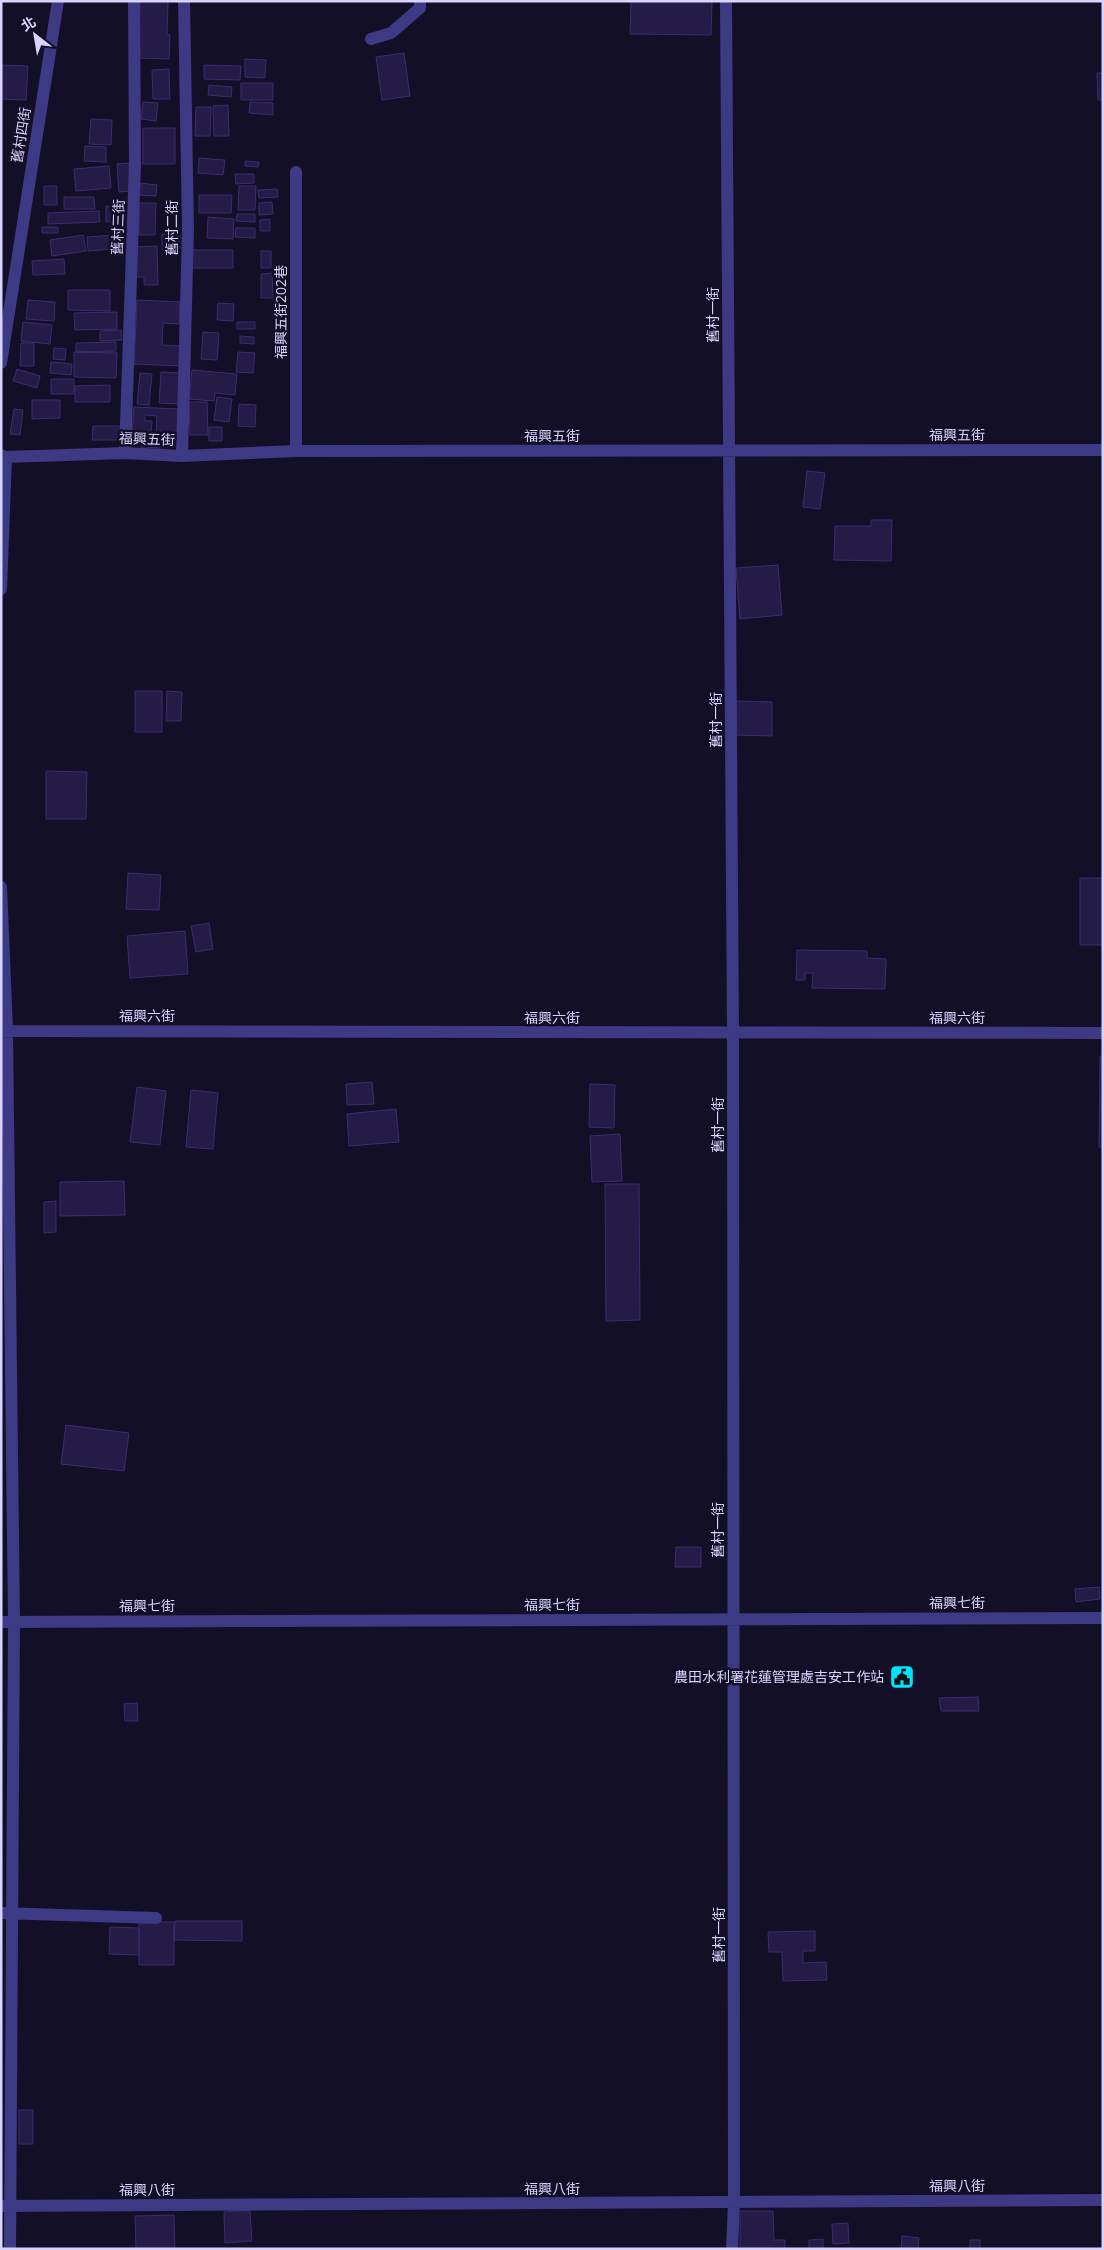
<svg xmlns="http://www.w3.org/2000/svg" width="1104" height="2250" font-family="'Open Sans','Noto Sans TC',sans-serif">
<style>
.building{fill:#241b47;stroke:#3b2d73}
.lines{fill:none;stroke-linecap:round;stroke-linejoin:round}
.minor{stroke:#3d3a85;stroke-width:12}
.labels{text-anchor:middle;stroke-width:5;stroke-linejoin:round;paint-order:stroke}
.street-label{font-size:14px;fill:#d9d4ff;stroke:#130f26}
.poi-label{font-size:14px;fill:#d9d4ff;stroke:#130f26;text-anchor:end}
</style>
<rect width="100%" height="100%" fill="#130f26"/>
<path class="building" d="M140 1H168L167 34 170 35 169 59 138 58Z
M631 1H712L711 35 630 34Z
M404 53 410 96 382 100 376 57Z
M245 59 266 60 265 78 245 77Z
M1 65 28 66 26 100 1 99Z
M204 65 241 66 240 80 204 79Z
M169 69 170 99H153L152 70Z
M1097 73H1103V100H1098Z
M241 83H273V100H241Z
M209 85 232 87 231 97 208 95Z
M143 102 158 103 156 121 141 119Z
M250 102 273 103V115L249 113Z
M228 105 229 136H214L213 106Z
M196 107H211L210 136H195Z
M91 119 112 120 111 145 89 144Z
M143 128H175V164H143Z
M85 146 106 147V162L84 161Z
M199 158 225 160 223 175 198 173Z
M245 161 259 162 258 167 245 166Z
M129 163 131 191 119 192 117 164Z
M109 166 111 188 76 191 74 169Z
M235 174H254V183L236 184Z
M140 183 157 185 156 196 139 195Z
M44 186H57V205H44Z
M239 186H256L255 210H238Z
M277 189 278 197 259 198 258 190Z
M199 195H232L231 213H199Z
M64 197H94L95 209H64Z
M272 202 273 214 259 215V203Z
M139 203H156L155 235H139Z
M106 206H121V221L106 222Z
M99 211 100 222 48 224V213Z
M237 214H255V222L236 221Z
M208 217 234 219 233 239 207 238Z
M270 219V231H260V220Z
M42 227H58V233H42Z
M236 228H255V238L235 237Z
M162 234H180V249H162Z
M83 235 86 251 52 256 50 240Z
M114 235 115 249 88 251 87 237Z
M157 246 158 285H144V277H136L135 247Z
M190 250H233V268H190Z
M261 251H271V268H261Z
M64 259 65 274 33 275 32 261Z
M272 273 273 298H261V274Z
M68 290H110V311L68 310Z
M28 300 55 302 54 321 26 319Z
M137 300 180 302 179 324 163 323 162 345 182 346 181 366 134 364Z
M218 303 234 304 233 321 217 320Z
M117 312V329L75 330 74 313Z
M23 322 52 325 50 344 21 341Z
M237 322H255V329H237Z
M121 330 122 340 100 341V331Z
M203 332 219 333 217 360 201 359Z
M240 336 254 337V344L240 343Z
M116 342V351L76 352V343Z
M21 343H34V366H20Z
M54 348 66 349 65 360 53 359Z
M74 352 117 353 116 378 74 377Z
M238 352 255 353 253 373 236 372Z
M51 362 72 364 71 375 50 373Z
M17 369 40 376 37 388 13 381Z
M192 370 237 374 235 395 215 393 214 401 189 399Z
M161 372 181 373 179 404 159 403Z
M140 373 152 374 149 405 137 404Z
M51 379H74V394H51Z
M110 385V402H75V386Z
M217 397 232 399 229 422 214 420Z
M32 400H60V418L32 419Z
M189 402H207L208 435H190Z
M239 404 256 405 255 427 238 426Z
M134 407 178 409 177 434H156L157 416 145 415V421H152L151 433 132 432Z
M14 409 23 410 20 435 10 434Z
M93 426H122L121 440H92Z
M209 427H222V441H209Z
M141 434H162L161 448 141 447Z
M807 471 825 473 820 509 803 507Z
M871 520H892L891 561 834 560 835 526H871Z
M778 565 782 615 740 619 736 568Z
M135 691H162V732H135Z
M167 691 182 692 181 721H166Z
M736 701 772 702V736L736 735Z
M46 771 87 772 86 819H46Z
M128 873 161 875 159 910 126 909Z
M1080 878H1103V945H1080Z
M209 923 213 949 196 952 191 926Z
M185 931 188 974 130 978 127 936Z
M797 950 867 951V958L886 959 885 989 812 988 813 973H805V980H796Z
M1100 1056H1103V1147H1099Z
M372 1082 374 1104 347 1105 346 1084Z
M590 1084 615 1085 614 1128 589 1127Z
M137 1087 166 1091 160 1145 130 1142Z
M191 1090 218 1093 213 1149 186 1147Z
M396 1109 399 1142 349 1146 347 1114Z
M620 1134 622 1181 592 1182 590 1136Z
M124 1181 125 1215 60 1216V1182Z
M605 1184H639L640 1320 606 1321Z
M56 1201V1232L44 1233V1202Z
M66 1425 129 1433 124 1471 61 1464Z
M676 1547H701V1567H675Z
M1099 1587 1100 1599 1076 1602 1075 1589Z
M978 1697 979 1711H941L939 1698Z
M137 1703 138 1721H125L124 1704Z
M175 1921H242V1941L174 1940Z
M139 1922H174V1965H139Z
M110 1927 139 1928V1955L109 1954Z
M815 1931V1951H803V1963L826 1962 827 1980 783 1981 782 1952H769L768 1932Z
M19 2110H33V2144H19Z
M250 2210 252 2241 225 2243 224 2212Z
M740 2211H773L774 2240H785V2249H740Z
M174 2215 175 2249H136L135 2216Z
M848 2223 849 2243 833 2244 832 2224Z
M902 2236 919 2238 918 2249H901Z
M823 2239V2249H809V2240Z
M970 2240H980V2249H970Z"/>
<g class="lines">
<path class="minor" d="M726 1 733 1034 734 2203 732 2249
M371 39 391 33 420 8V1
M296 172V451
M1 363 58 1
M125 453 135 163 134 1
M1 455 6 457 125 453 182 456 296 451 1103 450
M182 456 188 230 184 1
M1 589 6 457
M1 887 7 1031 14 1622 10 2249
M1 1031 1103 1033
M1 1622 1103 1618
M1 1913 156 1918
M1 2206 1103 2200"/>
</g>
<defs>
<symbol id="civic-square" viewBox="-11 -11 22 22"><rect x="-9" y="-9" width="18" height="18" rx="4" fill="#00e5ff" stroke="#130f26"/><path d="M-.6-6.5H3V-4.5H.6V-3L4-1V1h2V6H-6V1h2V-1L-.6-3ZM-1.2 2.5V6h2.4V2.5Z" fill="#111"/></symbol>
</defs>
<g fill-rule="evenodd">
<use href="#civic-square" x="888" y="1663" width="28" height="28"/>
</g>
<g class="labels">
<g class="street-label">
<text transform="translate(21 135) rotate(-81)" y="5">舊村四街</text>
<text transform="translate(118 227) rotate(-88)" y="5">舊村三街</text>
<text transform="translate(172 228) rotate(-90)" y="5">舊村二街</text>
<text transform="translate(281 312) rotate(-90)" y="5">福興五街202巷</text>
<text transform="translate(713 315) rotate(-90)" y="5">舊村一街</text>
<text x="957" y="440">福興五街</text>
<text x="552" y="441">福興五街</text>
<text transform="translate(147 439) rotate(2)" y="5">福興五街</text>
<text transform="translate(716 720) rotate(-90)" y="5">舊村一街</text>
<text x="147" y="1021">福興六街</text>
<text x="552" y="1023">福興六街</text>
<text x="957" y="1023">福興六街</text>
<text transform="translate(718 1125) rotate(-90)" y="5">舊村一街</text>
<text transform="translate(718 1530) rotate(-90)" y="5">舊村一街</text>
<text x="957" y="1608">福興七街</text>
<text x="552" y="1610">福興七街</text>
<text x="147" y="1611">福興七街</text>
<text transform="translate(719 1935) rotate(-90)" y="5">舊村一街</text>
<text x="957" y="2191">福興八街</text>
<text x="552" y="2194">福興八街</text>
<text x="147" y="2195">福興八街</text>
</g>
<g class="poi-label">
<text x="884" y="1682">農田水利署花蓮管理處吉安工作站</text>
</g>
</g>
<rect width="1104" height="2250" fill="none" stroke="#d9d4ff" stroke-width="5"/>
<g transform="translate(35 35) rotate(329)" stroke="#130f26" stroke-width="4" paint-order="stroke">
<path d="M0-4L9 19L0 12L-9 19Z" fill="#d9d4ff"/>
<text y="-8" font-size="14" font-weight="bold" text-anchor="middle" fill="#d9d4ff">北</text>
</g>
</svg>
